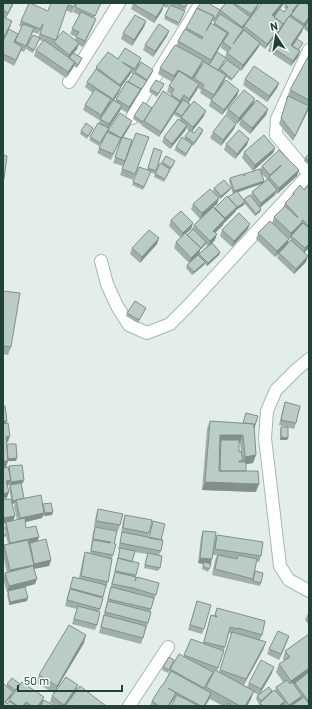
<svg xmlns="http://www.w3.org/2000/svg" width="312" height="709" font-family="Barlow,sans-serif">
<style>
.lines{fill:none;stroke-linecap:round;stroke-linejoin:round}
.minor-casing{stroke:#a5b7b1;stroke-width:14}
.minor{stroke:#fff;stroke-width:12}
.wall{fill:#a0b0a9;fill-rule:evenodd}
.shaded-wall{fill:#82908a}
.building{fill:#bacdc5;stroke:#82908a}
</style>
<rect width="100%" height="100%" fill="#e3eee9"/>
<g class="lines">
<defs>
<path id="minor" d="M309 50 277 119 276 135 309 174
M69 82 119 3
M132 118 143 96 201 3
M101 261 107 284 117 306 129 325 147 333 170 324 189 305 309 174
M309 359 296 370 276 390 267 411 265 438 280 566 289 580 309 591
M129 706 168 647"/>
</defs>
<use href="#minor" class="minor-casing"/>
<use href="#minor" class="minor"/>
</g>
<path class="wall" d="M3 3 13 5 6 18 3 17Z
M76 3 72 13 66 10 55 40H75L76 37 70 34 79 15 73 12 75 7 101 3 94 18V24L83 47 78 45 77 49 74 53 82 58 81 61 77 68 74 66 73 68 66 78 34 56 36 50 43 41 39 40 33 53 26 49 27 46 38 38 41 29 38 34 33 32 24 52 21 51 14 66 3 60V41L18 34 14 43 22 27 19 26 21 21 48 11Z
M133 3H170L167 8 163 6 162 11 154 23 131 9Z
M171 3H188L178 26 164 19Z
M224 3H260L249 20 284 12 286 9 284 8 285 5 298 4 297 7 293 12 309 20 303 29 297 39 303 43 299 50 298 57 291 66 268 51 270 46 278 33 265 49 260 45 258 48 241 71 239 69 238 72 231 81 226 77 224 81 218 91 239 90 237 96 222 115 209 106 211 100 200 93 201 90 198 88 188 103 190 104 189 107 204 116 192 131 194 133H202L193 146 192 145 185 157 174 150 176 147 184 139 185 136 189 131 186 128 185 131 170 149 162 142 164 137 180 120V118L174 115 175 113 159 137 142 126V124V125L133 119 134 116 152 108 170 96 171 94 167 92 169 86 172 82 158 74 160 68 176 46 178 41 186 28 220 10 225 4ZM219 14 218 16 213 25 210 26 212 21 214 22ZM222 44 221 48 227 52 225 57 217 52ZM225 59 227 60 220 69 225 61ZM202 62 204 63 193 80H192L201 66Z
M146 21 144 27 132 46 121 39 123 33Z
M309 22V33L304 29 305 26Z
M169 31 167 36 153 57 143 50 145 45Z
M309 55V110L308 111 293 141 279 124 287 100 286 99 290 90Z
M118 59 139 64 133 74 131 73 121 87 119 92 114 100 115 101 135 72 153 70 152 73 127 113 121 109 108 128 130 126 123 137 132 140 123 166 113 163 121 140 119 143 111 160 97 153 104 138 99 146 89 140 99 123 100 119 110 104H109L99 120 83 110 85 105 93 93 85 87 87 82 96 70V67Z
M245 79 279 83 277 88 267 102 243 85Z
M164 84 163 87 157 97 149 92 150 89Z
M255 99 253 105 237 124 226 114 228 109Z
M268 109 266 115 250 134 239 125 241 119Z
M236 124 234 129 221 146 210 138 213 132Z
M93 128 92 131 87 139 80 134 81 131Z
M136 133 149 137 133 180 120 175Z
M226 144 247 145 235 159 224 150Z
M154 148 162 151 155 173 162 162 174 164 170 171 164 182 154 177 155 174 150 172 143 190 132 185 139 167 147 170Z
M275 148 273 153 253 171 242 158 244 152Z
M279 150 299 170 297 176 277 194 276 192 275 195 260 208 261 209 260 212 255 216 244 203V205L236 210 235 212 224 223 223 225 215 233V240L212 243 220 252 219 255 207 266 204 263V265L192 275 186 268 187 265 189 263 174 248 176 242 181 238 169 226 171 220 193 223 191 229 186 233 187 235 192 229 194 225 200 219 191 209 193 204 219 198 217 204 213 207 215 209V208L233 194 231 188 230 190 220 199 213 191 214 188 231 187 229 181 230 178 244 175V174L260 169 262 166ZM261 173 267 179 263 183 264 181ZM262 184 252 192 251 196 244 199V201L238 192ZM206 244 207 246 198 255 192 260 199 254 200 250Z
M309 154V165L304 161 305 158Z
M309 185V248L304 252 306 262 294 274 277 258 279 253 275 257 256 239 258 233 289 239 287 244 290 241 291 238 289 239 272 223 274 217 283 208 285 203 291 197 293 193 304 190Z
M248 229 232 247 220 236 222 230Z
M157 244 140 263 130 254 132 248Z
M3 291 11 347 8 355 3 354Z
M146 308 138 323 126 316 127 313Z
M285 402 296 423 294 429 279 425 283 408Z
M3 406 6 424 8 442H7V444L16 461H8L6 467H4V468H8L9 466 23 483H21L24 498 43 505 52 515 44 516V515L42 518 25 522 26 528 51 560 49 566 34 569 35 584 24 587 27 601 9 605 7 594 8 592H7L3 579 5 573H7L3 555V548L4 545 8 544 4 528 6 523 3 524V500L12 503 9 488 10 485 21 483 10 485V482L9 485 7 486V498L3 499ZM15 503 14 506 17 520 13 521 12 504Z
M246 413 258 416 254 429 256 455 253 463 246 464V471L256 492 202 490 207 429 210 421 243 423ZM239 443H240L241 451 239 452Z
M281 427 288 438 287 440H280V430Z
M98 509 120 525 118 531 97 527 114 544 113 555 112 559 108 582 106 588H105L99 612 97 625 95 630 72 624 77 609 65 606 68 594 73 577 79 578 83 558 85 552 90 553 93 532 95 527 94 526 96 515Z
M125 515 149 533 148 537 149 538 153 521 161 540V551L159 555 160 568 158 571 144 568 147 554 134 552 132 562 136 575V580L156 595 154 600H153L148 623 141 644 99 633 117 562 120 549H118L122 534 121 533 123 521Z
M203 531 215 540 217 535 261 556 259 562 256 561 254 574 261 583 260 586 251 584 252 580 251 584 212 575 215 560 217 555H213L211 564 208 572 202 569 203 564 198 563 201 537Z
M197 601 204 629 202 634 188 630Z
M217 608 262 635 260 640 266 642 263 650 244 685 247 687 249 683 272 673 260 694 275 691 276 687 283 682 276 672 279 664 284 661 283 659 285 651 309 634V706H284L283 705V706H259V704L256 699 257 696 259 695 253 692 251 699 247 706H223L210 699 205 706H171L175 698H174L169 706H150L152 701 163 685 168 675 170 669 184 657 191 639 203 643 211 615 214 616ZM229 633 232 634 219 672 217 671 225 647ZM210 671 214 672 211 678Z
M309 613V625L305 620 307 615Z
M287 642 279 660 267 654 269 649Z
M84 643 54 693 76 691 65 706H56L50 702 52 696 54 693 36 683 39 675Z
M173 663 168 673 162 670 163 667Z
M7 684H20L44 697 42 703 40 706H3ZM13 692 14 693 7 704 6 702 12 695Z"/>
<path class="shaded-wall" d="M13 3V5L6 18 8 13Z
M259 3 257 8 244 26 243 29 240 32 242 27 250 17 251 14Z
M282 3H285L270 21 272 15Z
M298 4 297 7 291 14 292 11Z
M164 5 162 11 154 23 156 17Z
M293 12 292 15 282 26 281 30 265 49 267 44Z
M309 17V20L303 29 302 32 289 51 291 45Z
M96 19 94 24 83 47 85 41Z
M12 21 10 27 3 41V39Z
M146 21 144 27 132 46 134 40Z
M34 28 32 34 24 52 26 46Z
M243 29 241 35 231 49 233 44Z
M169 31 167 36 153 57 155 51Z
M227 33 225 38 209 66 211 60Z
M79 43 77 49 67 60 69 55Z
M260 43 258 48 241 71 243 65Z
M22 47 20 52 14 66 16 60Z
M300 51 298 57 291 66 293 61Z
M141 58 139 64 133 74 135 69Z
M203 60 201 66 190 84 192 78Z
M75 62 73 68 66 78 68 72Z
M132 69 130 75 118 91 120 85Z
M153 70 152 73 127 113 129 107Z
M178 70 176 75 172 82 174 76Z
M226 75 224 81 212 101 214 95Z
M279 83 277 88 267 102 269 96Z
M199 84 197 90 187 105 189 99Z
M121 87 119 92 111 105 113 99Z
M239 90 237 96 222 115 224 110Z
M184 95 182 101 178 107 159 137 161 132Z
M111 99 109 105 99 120 101 115Z
M255 99 253 105 237 124 239 118Z
M122 105 120 111 107 130 109 124Z
M309 107 307 112 293 141 295 136Z
M268 109 266 115 250 134 252 128Z
M206 111 204 116 191 133 193 127Z
M132 121 130 126 119 144 121 138Z
M236 124 234 129 221 146 223 140Z
M187 125 185 131 170 149 172 144Z
M203 130 202 133 193 146 194 143Z
M249 139 247 145 235 159 237 154Z
M192 144 191 147 185 157 186 154Z
M275 148 273 153 253 171 255 165Z
M299 170 297 176 277 194 279 188Z
M264 181 263 183 233 194 234 191Z
M231 188 230 190 220 199 221 196Z
M277 190 275 195 259 208 261 203Z
M219 198 217 204 200 219 202 213Z
M245 202 244 205 236 210 235 212 224 223 223 225 211 237 213 231 224 221 225 218 237 207Z
M261 209 260 212 255 216 256 214Z
M303 220 300 228 291 236 289 239 291 233Z
M193 223 191 229 181 238 183 233Z
M250 224 248 229 232 247 234 241Z
M217 234 215 240 208 247 210 241Z
M159 238 157 244 140 263 142 257Z
M289 239 287 245 275 257 277 251Z
M206 242 205 245 200 250 199 254 189 263 191 258Z
M309 244V248L303 254 305 248Z
M220 252 219 255 207 266 208 263Z
M308 256 306 262 294 274 296 269Z
M205 262 204 265 192 275 194 272Z
M3 421H7L5 426 3 427Z
M220 435H243L240 443H220Z
M10 436 8 442H4L6 437Z
M281 437 288 438 287 440H280Z
M256 455 253 463 242 465 245 457Z
M17 458 16 461H8L6 467H3V461L7 459Z
M11 480 9 485 4 486 6 481Z
M24 480 23 483 10 485 11 482Z
M205 482 259 484 256 492 202 490Z
M9 492 7 498 3 499V494Z
M13 501H16L15 503 12 504Z
M53 512 52 515 44 516 45 513Z
M44 513 42 518 18 524 20 518Z
M15 516 13 522 3 524V518Z
M39 537 37 543 8 548 10 543Z
M200 558 212 559 210 565 198 563Z
M51 560 49 566 32 569 8 576 10 570 34 565V564Z
M37 579 35 584 7 592 9 586Z
M28 598 27 601 9 605 10 602Z
M86 635 84 643 54 693 57 686Z
M289 636 287 642 279 660 281 654Z
M266 642 263 650 243 686 246 679Z
M274 667 272 673 259 695 261 689Z
M309 668V674L295 683 294 684 288 689 291 681Z
M78 685 76 691 65 706H63Z
M254 691 251 699 247 706H245Z
M13 692 12 695 4 705 5 702Z
M176 693 174 699 169 706H168Z
M211 693 209 699 205 706H204Z
M302 696 300 702 294 706H289V705Z
M44 697 42 703 40 706H38Z
M285 701 283 706H279Z"/>
<path class="building" d="M3 3H13L8 13 3 10Z
M29 3H30L48 11 51 3H76L74 7 68 5 56 40 40 34 43 24 40 29 21 21Z
M77 3H101L95 16 75 7Z
M133 3H160L164 5 156 17 133 4Z
M176 3H187L185 7Z
M201 3H208L220 10 215 19 213 18 214 16 197 8Z
M226 3H232L250 17 242 27 220 10Z
M234 3H259L251 14Z
M262 3H282L272 15 283 24 267 44 244 26Z
M287 3H297L298 4 292 11 293 12 283 24 274 17 280 9 284 12 288 7 285 5Z
M300 3H305L309 6V17L304 24 291 15Z
M170 5 185 11 179 23 165 16Z
M197 8 214 16 206 31 211 23 227 33 211 60 178 41 185 29 202 39 203 37 186 28Z
M81 12 96 19 85 41 76 37 79 32 72 29Z
M220 14 243 29 233 44 244 30 260 43 243 65 227 53 231 48 223 42 229 33 214 23Z
M135 15 146 21 134 40 123 33Z
M289 16 304 26 291 45 300 51 293 61 270 46Z
M3 17 12 21 3 39Z
M309 22V29L305 26Z
M23 24 34 28 26 46 15 41Z
M159 24 169 31 155 51 145 45Z
M9 29 18 34 14 42 22 47 16 60 3 54V41Z
M63 31 79 43 69 55 54 42Z
M33 35 40 38 34 50 27 46Z
M297 39 303 43 298 50 292 46Z
M44 40 75 62 68 72 36 50Z
M175 45 203 60 192 78 178 70 174 76 160 68Z
M125 48 141 58 135 69 122 62 132 69 120 85 96 67 108 52 118 59Z
M217 52 226 58 218 70 209 65Z
M73 53 82 58 78 65 69 58Z
M309 55V100L290 90Z
M227 60 240 69 232 79 220 69Z
M141 62 153 70 147 80 135 72Z
M204 62 226 75 214 95 202 88 204 85 194 78Z
M254 66 279 83 269 96 245 79Z
M96 69 121 87 113 99 87 82Z
M179 71 199 84 189 99 184 95 180 101 171 94 174 89 169 86Z
M134 73 147 81 140 91 141 89 128 82Z
M156 80 164 84 158 94 150 89Z
M226 80 239 90 224 110 211 100Z
M127 81 141 89 129 107 116 99Z
M95 89 111 99 101 115 85 105Z
M244 90 255 99 239 118 228 109Z
M163 91 180 102 161 132 144 121Z
M288 96 309 106 295 136 281 118Z
M113 100 122 105 109 124 100 119Z
M183 100 190 104 182 116 175 112Z
M257 100 268 109 252 128 241 119Z
M194 101 206 111 193 127 181 117Z
M143 102 152 108 143 122 134 116Z
M120 113 132 121 121 138 108 130Z
M226 115 236 124 223 140 213 132Z
M178 119 187 125 172 144 164 137Z
M86 123 93 128 88 136 81 131Z
M98 123 109 128 100 143 90 137Z
M199 127 203 130 194 143 185 136 190 130 194 133Z
M239 130 249 139 237 154 226 144Z
M107 132 121 138 113 154 99 148Z
M136 133 149 137 135 174 122 169Z
M264 135 275 148 255 165 244 152Z
M122 137 132 140 125 161 115 157Z
M182 137 192 144 186 154 176 147Z
M154 148 162 151 156 171 148 168Z
M279 150 299 170 279 188 269 177 281 166V165L270 175 262 166Z
M309 154V161L305 158Z
M3 155 7 156 4 179H3Z
M166 156 175 161 171 168 162 162Z
M160 163 170 169 165 179 155 174Z
M139 167 151 171 144 187 133 182Z
M260 169 264 181 234 191 230 178 243 174 244 176H245L244 174Z
M268 179 277 190 261 203 252 192Z
M224 180 231 188 221 196 214 188Z
M300 185 304 190 309 185V227L303 220 302 221V222L291 233 274 217 285 206 297 217H298L285 203 294 194 293 193Z
M210 189 219 198 202 213 193 204Z
M237 191 245 202 236 208 237 207 228 197Z
M250 195 261 209 256 214 244 199Z
M227 196 237 207 225 218 215 208Z
M213 207 225 219 213 231 217 234 210 241 194 225Z
M181 211 193 223 183 233 171 220Z
M239 213 250 224 234 241 222 230Z
M270 221 289 239 277 251 258 233Z
M303 223 309 228V244L305 248 291 236Z
M193 229 206 242 201 248 187 235Z
M149 230 159 238 142 257 132 248Z
M185 233 201 248 191 258 176 242Z
M291 240 308 256 296 269 279 253Z
M212 243 220 252 208 263 199 254Z
M198 255 205 262 194 272 187 265Z
M3 291 20 293 11 347 3 346Z
M135 301 146 308 139 320 127 313Z
M285 402 300 406 296 423 281 420Z
M3 406H5L7 421H3Z
M246 413 258 416 254 428V424L243 423Z
M210 421 254 424 256 455 245 457 243 435H220L219 471H258L259 484 205 482Z
M8 423 10 436 6 437 8 461H3V424Z
M281 427H288V438L281 437Z
M221 440H239V452L241 451 243 460 239 461V462H246V471H220Z
M7 444H16L17 458 8 459Z
M3 464 4 468 8 467 11 480 6 481 9 492 3 494Z
M22 465 24 480 11 482 9 466Z
M21 483 24 498 13 501 10 485Z
M41 495 44 513 20 518 16 500Z
M11 499 15 516 3 518V500Z
M51 503 53 512 45 513 43 504Z
M98 509 123 514 120 525 96 521Z
M125 515 152 520 149 533 123 528Z
M25 518 26 528 36 526 39 537 10 543 6 522Z
M153 521 165 524 161 540 149 538Z
M95 527 117 531 114 544H116L113 555 91 551 93 540 110 543 111 542 93 539Z
M203 531 216 532 212 559 200 558Z
M3 532 6 536H3Z
M122 532 163 540 161 551 120 543Z
M217 535 263 542 261 556 215 549Z
M46 539 51 560 34 564 30 543Z
M28 540 34 565 10 570 4 545Z
M120 548 135 551 132 562 118 558V559Z
M85 552 112 559 108 582 81 576Z
M148 553 162 556 160 568 145 565Z
M218 555 237 559 238 555 257 559 253 579 215 569Z
M118 558 139 563 136 575 115 571Z
M204 562 211 564 209 569 203 566Z
M33 566 37 579 9 586 5 573Z
M255 571 263 573 261 583 253 581Z
M115 572 136 577 135 581 137 577 159 583 156 595 133 588 112 584Z
M73 577 106 585 103 597 70 588Z
M25 587 28 598 10 602 8 591Z
M111 587 154 598 151 609 108 599Z
M70 589 103 598 100 609 67 600Z
M108 601 151 612 148 623 105 612Z
M197 601 211 605 204 629 190 625Z
M78 606 100 612 97 625 74 619Z
M217 608 265 621 262 635 238 628V629L230 627 225 647 204 642 211 615 217 617V616H215Z
M104 615 146 626 143 638 101 627Z
M69 625 86 635 57 686 39 675Z
M278 631 289 636 281 654 269 649Z
M232 632 266 642 246 679 220 670Z
M309 634V659L308 660 309 662V668L291 681 279 664 290 657 285 651Z
M191 639 224 651 218 668 184 655Z
M179 654 213 672 204 688 170 669Z
M169 657 174 660 169 670 163 667Z
M261 660 274 667 261 689 249 683Z
M215 670 254 691 245 706H240L206 687Z
M171 671 211 693 204 706H201L168 688 176 693 168 706H159L152 701 162 685H163Z
M309 672V702L295 683Z
M66 677 78 685 64 705 52 696Z
M12 678 20 684 15 690 7 684Z
M287 680 290 684 292 682 302 696 289 705 276 687Z
M22 682 44 697 38 706H32L26 702 24 705 26 706H18L9 700Z
M4 684 13 692 5 702 3 700V686Z
M80 686 106 706H67L66 705Z
M269 687 272 691 261 701 257 696Z
M274 690 285 701 279 706H263L260 703Z
M177 695 197 705 196 706H171Z
M304 697 309 704V706H291Z
M3 700 7 704 9 701 16 706H3Z
M44 700 55 706H41Z
M228 703 233 706H227Z"/>
<rect width="312" height="709" fill="none" stroke="#204239" stroke-width="8"/>
<g transform="translate(276 36) rotate(348)" stroke="#f4faf7" stroke-width="3" paint-order="stroke">
<path d="M0-3L7 15L0 10L-7 15Z" fill="#204239"/>
<text y="-6" font-size="11" font-weight="bold" text-anchor="middle" fill="#204239">N</text>
</g>
<path d="M18 685v6h104v-6" fill="none" stroke="#204239" stroke-width="2"/>
<text x="24" y="685" font-size="12" fill="#204239" stroke="#f4faf7" stroke-width="3" paint-order="stroke">50 m</text>
</svg>
